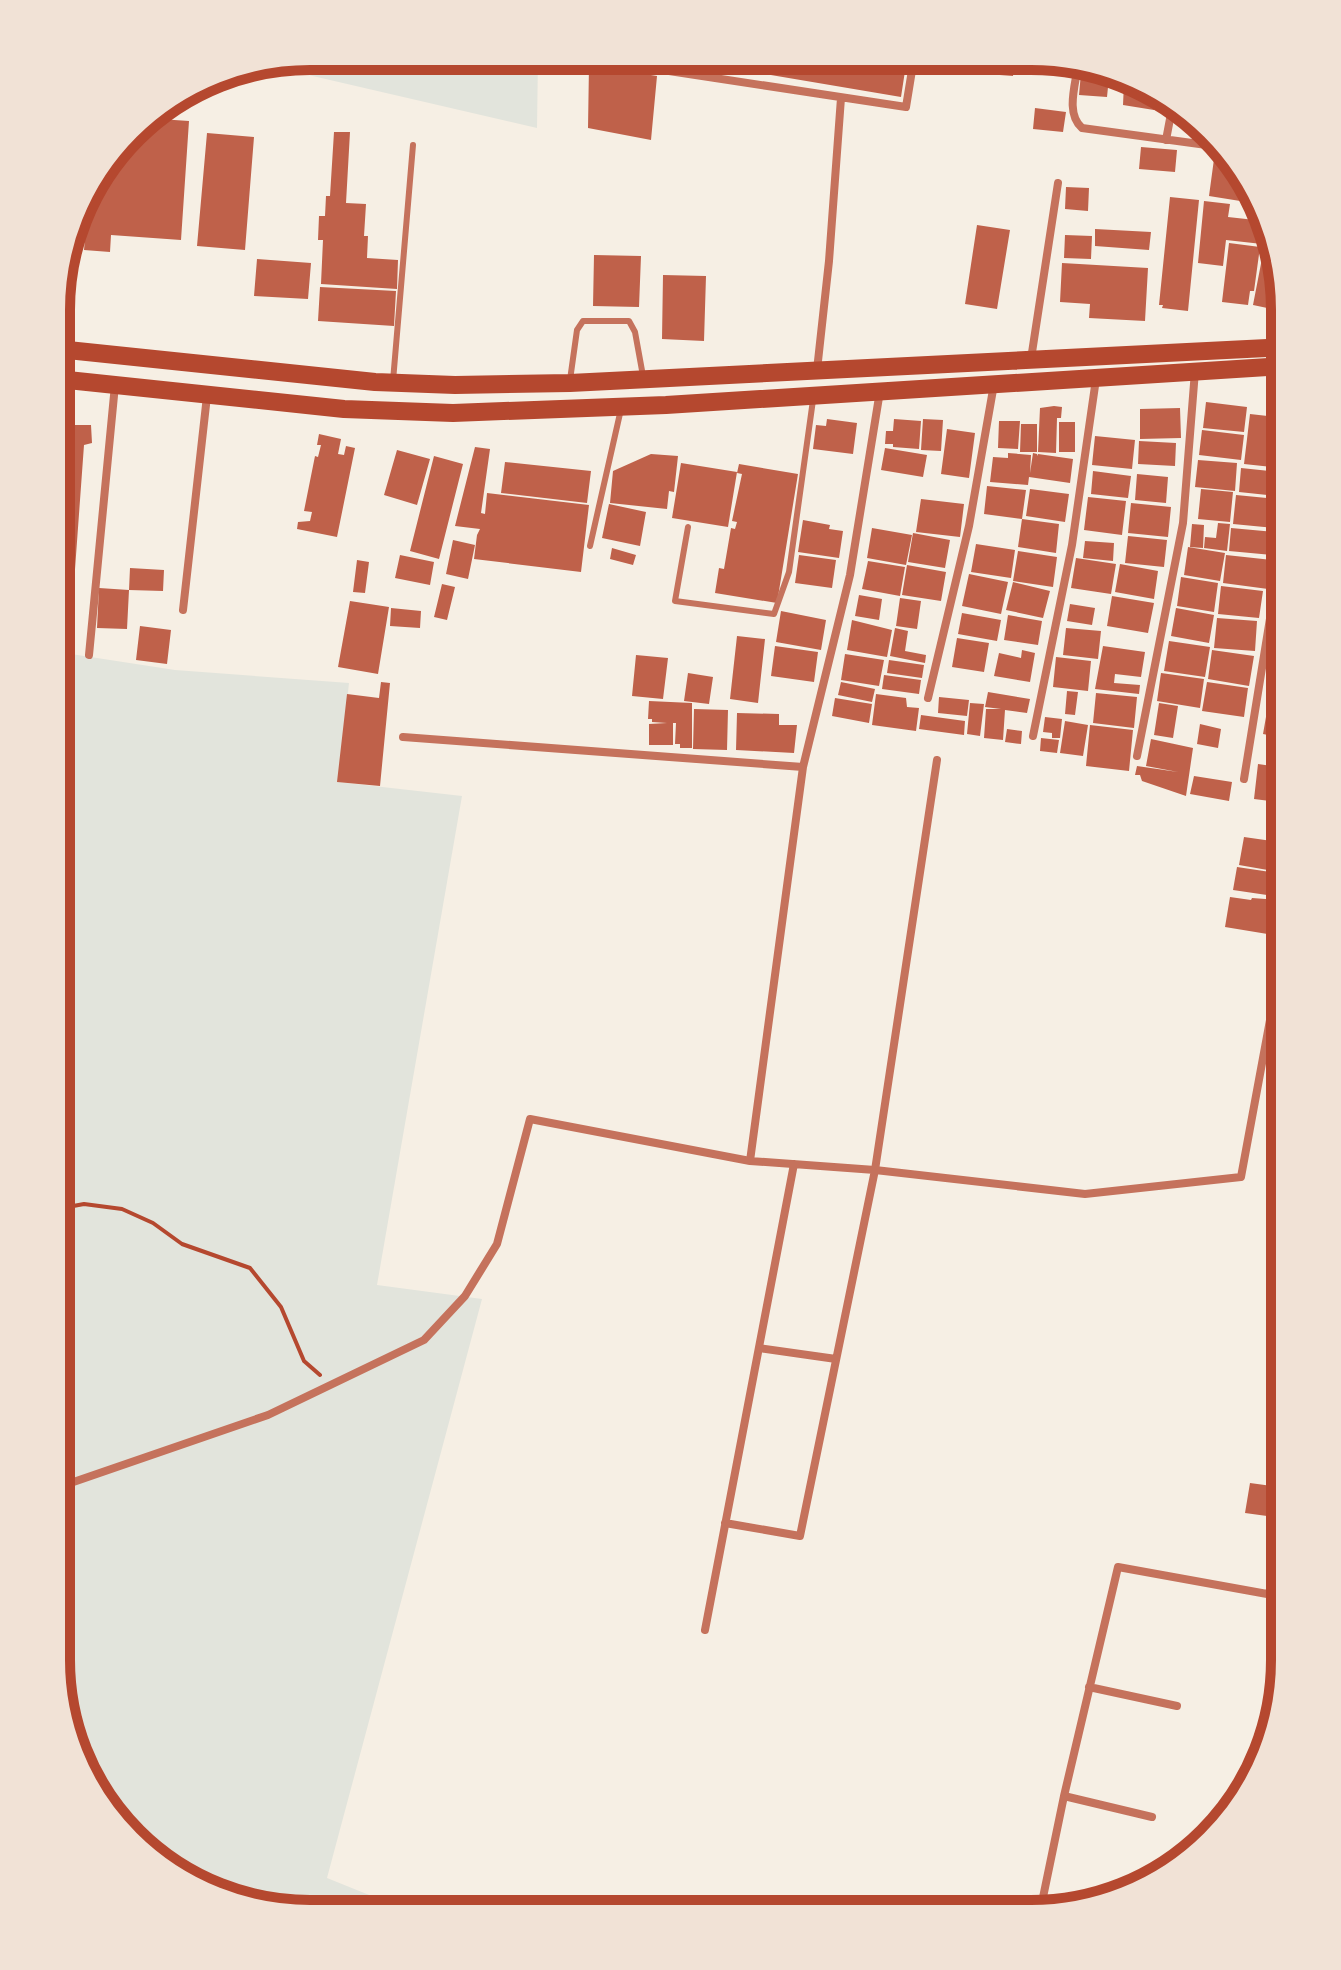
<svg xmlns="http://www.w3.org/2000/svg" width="1341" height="1970" font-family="'Zilla Slab',serif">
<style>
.green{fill:#e2e4dc}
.building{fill:#bf614a}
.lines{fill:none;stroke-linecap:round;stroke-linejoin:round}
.path{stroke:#b5482f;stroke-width:4}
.service{stroke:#c5725c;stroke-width:6}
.minor{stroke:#c5725c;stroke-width:8}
.primary{stroke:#b5482f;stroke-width:18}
.rim{fill:none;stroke:#b5482f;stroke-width:10}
</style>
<rect width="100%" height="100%" fill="#f6efe4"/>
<path class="green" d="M310 56 538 57 537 128 261 64Z
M58 652 175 670 349 683 338 782 462 796 377 1285 482 1299 327 1878 394 1905 391 1912H277L156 1862 76 1757 56 1660Z"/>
<path class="building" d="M665 57 898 58H907L901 97Z
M987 58H1015L1013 76 986 74Z
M589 65 657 76 651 140 588 128Z
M1081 73 1109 77 1107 97 1079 95Z
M1124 83 1156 96 1154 110 1123 105Z
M1035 108 1066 112 1063 132 1033 129Z
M145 118 189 121 181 240 111 235 110 252 84 250 90 184Z
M334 132H350L346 203 366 204 364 236H368L367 258 398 260 397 289 321 284 323 240H318L319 216H325L326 196H330Z
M207 133 254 137 245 250 197 246Z
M1141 147 1177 150 1175 172 1139 169Z
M1214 159 1225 161 1259 204 1209 196Z
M1066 187 1089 188 1088 211 1065 209Z
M1170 197 1199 200 1188 311 1162 308 1163 305H1159Z
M1204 201 1230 204 1228 217 1264 221 1262 244 1226 240 1223 266 1198 263Z
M977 225 1010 230 997 309 965 304Z
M1095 229 1151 232 1149 250 1095 246Z
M1065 235 1092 236 1091 259 1064 258Z
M1229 243 1260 247 1254 291H1250L1248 305 1222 302Z
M1265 243 1272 244 1284 303 1282 311 1253 305Z
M594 255 641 256 639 307 593 306Z
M257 259 311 263 308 299 254 296Z
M1062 263 1148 268 1145 321 1089 318 1090 304 1060 302Z
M663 275 706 276 704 341 662 339Z
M320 287 396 291 394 326 318 321Z
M1206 402 1247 407 1244 432 1203 428Z
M1054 406 1062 407 1061 418H1057L1056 453 1038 452 1040 408Z
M1180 408 1181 438 1140 439V409Z
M1250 414 1285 418 1282 468 1244 464Z
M827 419 857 423 853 454 813 449 816 425 826 426Z
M894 419 921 421 919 449 893 447V444H885L886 431H893Z
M923 419 943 420 941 451 921 450Z
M999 421H1020L1018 449 998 448Z
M1059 422H1075V452H1059Z
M1021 424H1037V452H1020Z
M58 425H91L92 443 84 445 74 583 68 582 61 657H58Z
M947 429 975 433 969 478 941 474Z
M1202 430 1244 435 1241 460 1199 455Z
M319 434 341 439 338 454 344 455 346 446 355 448 337 537 297 529 298 522 310 521 312 512 304 511 315 456 318 457 321 445H317Z
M1095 436 1135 440 1132 469 1092 465Z
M1139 441 1176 443 1175 466 1138 464Z
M475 447 490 449 481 513 485 514 487 493 589 505 581 572 474 559 477 535 480 529 455 526Z
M885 448 927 455 923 477 881 470Z
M397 450 430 459 417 505 384 495Z
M1008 453 1031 455 1030 473 1033 453 1037 454V456L1038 454 1073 459 1070 483 1029 477 1028 485 990 482 993 457 1008 458Z
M651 454 678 456 674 492 669 491 667 509 610 503 613 471Z
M434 456 463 464 439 559 410 551Z
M1198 460 1237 463 1235 491 1195 487Z
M505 462 591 471 587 503 501 493Z
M681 463 737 472 728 527 672 518Z
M739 464 798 474 777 603 715 593 719 568 724 569 731 528 735 529 737 522 732 521 742 474 737 473Z
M1241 468 1280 472 1278 496 1239 492Z
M1093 471 1131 476 1128 498 1091 494Z
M1137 474 1168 477 1166 503 1135 500Z
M987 486 1026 490 1022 519 984 514Z
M1030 489 1069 494 1065 522 1026 516Z
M1201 489 1233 492 1230 522 1198 519Z
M1236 495 1277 499 1274 528 1233 524Z
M1088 497 1126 501 1122 535 1084 530Z
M921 499 964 504 960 537 916 532Z
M1131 503 1171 507 1168 537 1128 533Z
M609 504 646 512 640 546 602 538Z
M1022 519 1059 524 1056 553 1018 547Z
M803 520 830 525 829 529 843 531 839 558 798 552Z
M1218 523 1230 524 1227 551 1204 548 1205 537 1216 538Z
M1192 524 1204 525 1203 548 1190 547Z
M872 528 912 535 906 565 867 558Z
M1231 528 1274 532 1272 555 1229 551Z
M913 533 950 540 945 568 908 562Z
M1128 536 1167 540 1164 567 1125 563Z
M453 540 475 545 468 579 446 574Z
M1085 541 1114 543 1113 561 1083 558Z
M976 544 1015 550 1011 578 971 572Z
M1188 547 1225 553 1220 581 1184 575Z
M612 548 636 555 633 565 610 559Z
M1018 551 1057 557 1053 587 1013 581Z
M400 555 434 562 430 585 395 578Z
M799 555 836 560 832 588 795 583Z
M1226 555 1272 560 1268 589 1223 583Z
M1076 558 1116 564 1111 594 1071 588Z
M357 560 369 562 365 593 353 592Z
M868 561 905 567 900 596 862 589Z
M1120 564 1158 571 1154 599 1115 592Z
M907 565 946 572 941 601 902 595Z
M130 568 164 570 163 591 129 590Z
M969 574 1008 582 1001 614 962 606Z
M1181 577 1218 583 1214 612 1177 606Z
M1013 582 1050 591 1043 618 1006 610Z
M442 584 455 587 447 620 434 617Z
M1221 586 1263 591 1259 618 1218 614Z
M99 588 129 590 127 629 97 628Z
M859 595 882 599 879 620 855 616Z
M1112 596 1154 603 1148 633 1107 626Z
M900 598 921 601 917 629 896 626Z
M350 601 389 607 378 674 338 667Z
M1070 604 1095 608 1092 625 1067 621Z
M391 608 421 611 420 628 390 626Z
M1176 608 1214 615 1209 643 1171 636Z
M781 611 826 620 821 650 776 642Z
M1282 611 1285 612V651L1274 650Z
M962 613 1001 620 997 641 958 634Z
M1008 615 1042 621 1038 645 1004 640Z
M1217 618 1257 621 1255 651 1214 648Z
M852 620 892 630 887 657 847 650Z
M140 626 171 630 167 664 136 660Z
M895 628 908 631 905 651 926 655 925 663 890 656Z
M1066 628 1101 631 1098 659 1063 655Z
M737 636 765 639 758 703 730 699Z
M957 638 989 643 984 672 952 667Z
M1169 641 1210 647 1205 677 1164 671Z
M775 646 818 652 814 682 771 676Z
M1103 646 1145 652 1141 677 1115 674 1114 683 1140 685 1139 694 1095 689Z
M1022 650 1035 653 1030 682 994 676 999 653 1021 658Z
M1212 650 1254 656 1249 686 1208 679Z
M845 654 884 660 879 686 841 680Z
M636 655 668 658 663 699 632 696Z
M1056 657 1091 661 1088 691 1053 687Z
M889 660 924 665 922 678 887 673Z
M688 673 713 677 709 704 684 701Z
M1161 673 1204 679 1200 708 1157 701Z
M884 675 921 680 919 694 882 689Z
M381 682 390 683 380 786 337 782 347 694 379 698Z
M841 682 875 689 872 702 838 695Z
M1207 682 1248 688 1244 717 1202 711Z
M1067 691 1078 692 1075 715 1065 714Z
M988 692 1030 699 1027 713 1005 710 1003 740 984 738 986 709H1001L985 707Z
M1096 693 1137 697 1134 728 1093 723Z
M876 694 906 698 907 707 919 708 916 731 872 725Z
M1270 694 1285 696 1284 738 1263 734Z
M939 697 969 700 967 716 938 713Z
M835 698 872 704 869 723 832 716Z
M649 701 692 703V748H680V744H675L676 723H673V745H649V724L667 723 652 722V719H648Z
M970 703 984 704 980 736 967 734Z
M1159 703 1178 706 1173 738 1154 735Z
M694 709 728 710 727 750 693 749Z
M737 713 779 714V725H797L794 753 736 750Z
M921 715 965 721 964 735 919 729Z
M1045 717 1062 719 1060 738H1052V733L1043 732Z
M1065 721 1088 725 1083 756 1060 753Z
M1200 724 1221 729 1218 748 1197 744Z
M1090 725 1133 730 1129 771 1086 766Z
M1007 729 1022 731 1021 744 1005 742Z
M1041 738 1059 740 1057 753 1040 751Z
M1151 739 1193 748 1186 796 1142 781 1140 775H1135L1137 766 1178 772 1146 766Z
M1258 764 1285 768V803L1254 799Z
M1194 776 1232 782 1229 801 1190 794Z
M1244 837 1285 843V873L1239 865Z
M1237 867 1284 874 1280 897 1233 890Z
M1230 897 1251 900 1252 898 1279 900 1273 935 1225 927Z
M1250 1483 1272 1486 1267 1516 1245 1513Z"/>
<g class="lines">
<path class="path" d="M57 1209 84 1204 122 1209 153 1223 182 1244 250 1268 281 1307 304 1361 320 1375"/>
<path class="service" d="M63 349 72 236
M570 380 577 330 583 321H629L635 332 643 376
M393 381 413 145
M688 527 675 601 774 614 789 572 813 400
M590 546 621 409"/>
<path class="minor" d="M624 57 623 64 906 107 914 58
M1078 64C1076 84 1065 113 1082 128L1214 146
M1166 140 1173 103
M1031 359 1058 183
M817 370 829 261 841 98
M183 610 207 396
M89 655 115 385
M928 698 969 526 994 384
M1033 736 1072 545 1096 379
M403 737 803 767
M1137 756 1183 523 1195 371
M1244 779 1285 526
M750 1161 803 767 850 575 880 391
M759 1348 836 1359
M56 1488 268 1415 424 1340 465 1296 497 1244 530 1119 750 1161 875 1170 1085 1194 1241 1177 1285 939
M725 1523 800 1536 875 1170 937 760
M1269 1594 1284 1521
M705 1630 794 1164
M1089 1687 1177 1706
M1064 1796 1152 1817
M967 1899 1055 1909
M1041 1907 1064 1796 1118 1567 1284 1597"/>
<path class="primary" d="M58 349 375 382 455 385 570 383 1285 347
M58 379 344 409 453 413 666 405 1285 366"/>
</g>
<path d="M0 0H1341V1970H0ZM310 70H1031A240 240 0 0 1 1271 310V1660A240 240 0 0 1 1031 1900H310A240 240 0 0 1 70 1660V310A240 240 0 0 1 310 70Z" fill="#f1e2d6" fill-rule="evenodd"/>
<path class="rim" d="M310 70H1031A240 240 0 0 1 1271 310V1660A240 240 0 0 1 1031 1900H310A240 240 0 0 1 70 1660V310A240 240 0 0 1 310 70Z"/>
</svg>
